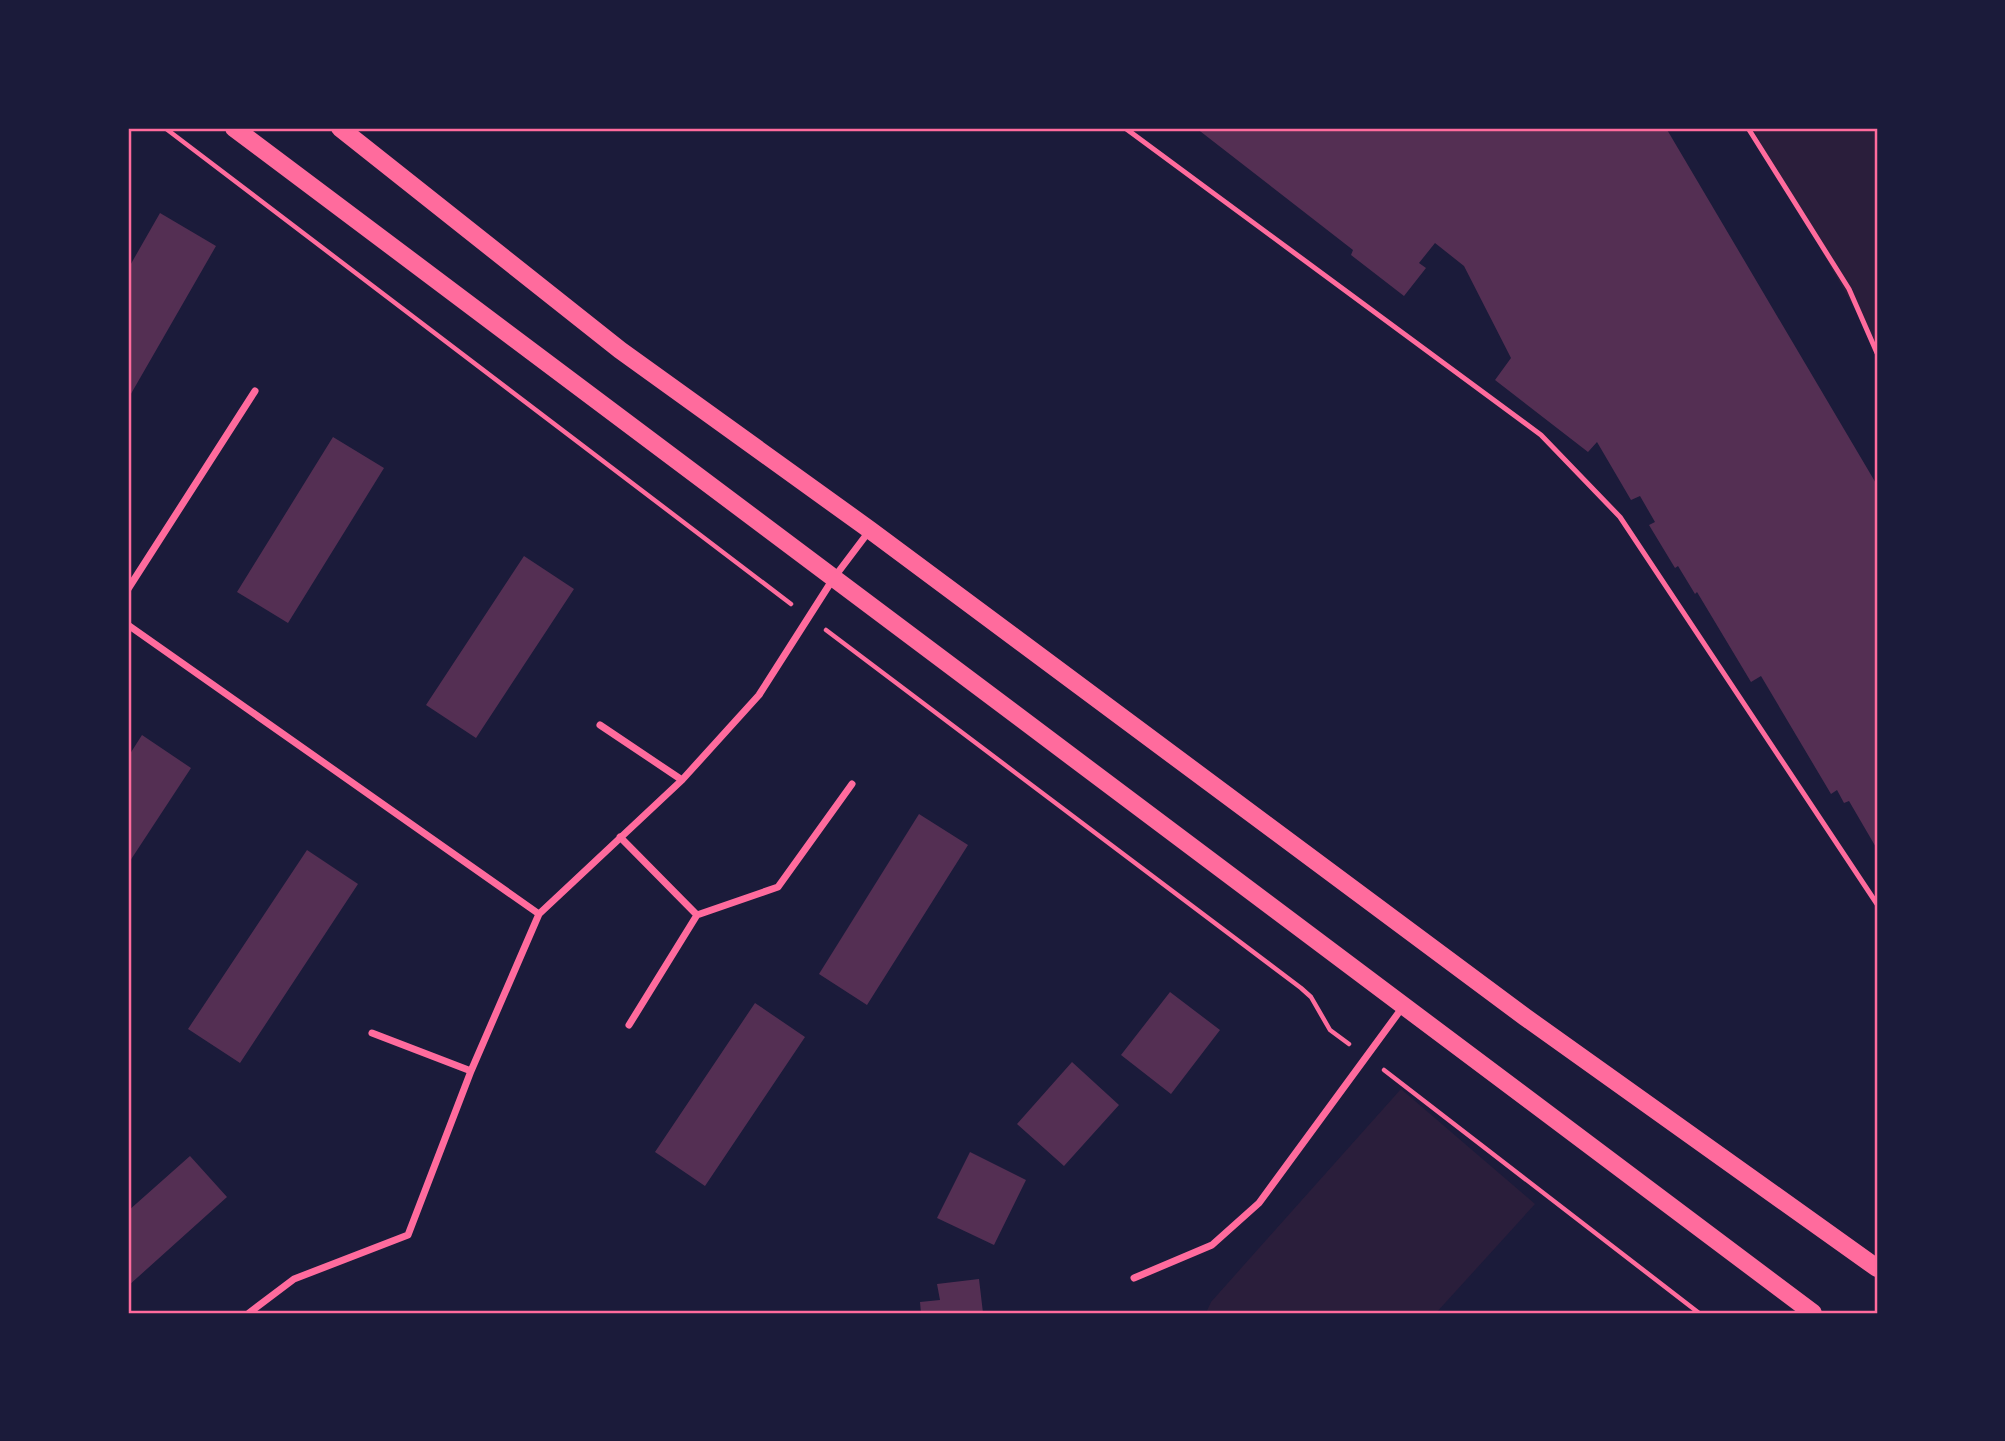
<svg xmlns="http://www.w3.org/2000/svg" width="2005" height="1441" font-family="'Nunito Sans',sans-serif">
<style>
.green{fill:#2a1e3b}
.building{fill:#542f53}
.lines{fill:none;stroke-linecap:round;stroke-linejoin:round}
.path{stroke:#ff6b9d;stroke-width:4.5}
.service{stroke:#ff6b9d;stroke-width:5}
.minor{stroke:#ff6b9d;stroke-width:7}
.primary{stroke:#ff6b9d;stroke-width:18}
.neatline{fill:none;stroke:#ff6b9d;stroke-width:2.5}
</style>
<rect width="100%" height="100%" fill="#1b1b3a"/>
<path class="green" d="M1752 128H1877V348Z
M1401 1089 1535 1204 1436 1313H1206L1211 1302Z"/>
<path class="building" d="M1196 128H1666L1877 485V849L1849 801 1844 803 1837 790 1831 794 1761 676 1751 682 1697 592 1695 594 1678 566 1675 568 1649 525 1655 522 1640 496 1631 500 1597 442 1588 452 1495 380 1511 358 1464 266 1435 243 1419 263 1426 268 1404 296 1351 255 1353 250Z
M160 213 216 246 128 399V269Z
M333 437 384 468 288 623 237 592Z
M524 556 574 589 476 738 426 705Z
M142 735 191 768 128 864V757Z
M919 814 968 845 867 1005 819 974Z
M307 850 358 884 240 1063 188 1029Z
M1170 992 1220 1030 1171 1094 1121 1055Z
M755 1003 805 1037 705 1186 655 1152Z
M1072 1062 1119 1105 1064 1166 1017 1124Z
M970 1152 1026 1180 994 1245 937 1218Z
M190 1156 227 1197 128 1286V1211Z
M979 1279 983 1313H921L920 1302 940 1300 937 1284Z"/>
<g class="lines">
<path class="path" d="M165 128 791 604
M826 630 1301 988 1311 997 1330 1030 1349 1044
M1384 1070 1699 1313"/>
<path class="service" d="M1125 128 1541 435 1620 517 1877 904
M1748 128 1849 289 1877 353"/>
<path class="minor" d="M128 589 255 391
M128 625 539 914
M600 725 682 780
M620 837 697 915 778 887 852 784
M629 1025 697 915
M372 1033 471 1071
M1134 1278 1212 1245 1259 1203 1402 1008
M249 1313 294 1279 408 1235 471 1071 539 914 682 780 759 695 833 579 870 530"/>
<path class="primary" d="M234 128 1813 1313
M340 128 620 350 870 530 1525 1017 1877 1268"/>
</g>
<rect width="2005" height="1441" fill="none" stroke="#1b1b3a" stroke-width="259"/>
<rect x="130" y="130" width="1746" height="1182" class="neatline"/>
</svg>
